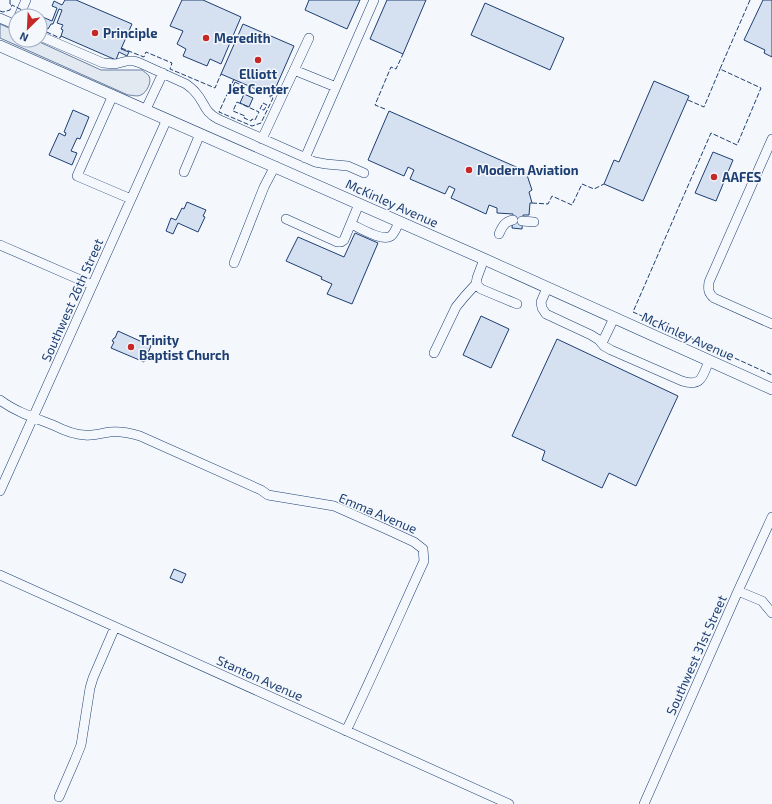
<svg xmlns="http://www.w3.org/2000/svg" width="772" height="804" font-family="'Exo 2',sans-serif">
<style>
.green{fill:#e3e9f0;stroke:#687fa3}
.building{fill:#d5e0f0;stroke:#1d3f73}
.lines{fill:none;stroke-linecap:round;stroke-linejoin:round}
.minor-casing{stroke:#1d3f73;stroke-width:10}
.major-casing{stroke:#1d3f73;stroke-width:12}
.minor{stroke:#f4f7fb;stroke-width:9}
.major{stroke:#f4f7fb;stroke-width:11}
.fence{stroke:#1d3f73;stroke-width:1;stroke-dasharray:5 2;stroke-linecap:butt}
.poi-dot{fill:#c62828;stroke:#f4f7fb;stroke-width:1.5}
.labels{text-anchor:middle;stroke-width:3;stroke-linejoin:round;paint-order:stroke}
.poi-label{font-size:13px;font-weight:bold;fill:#1d3f73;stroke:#f4f7fb;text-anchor:start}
.street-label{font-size:13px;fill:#1d3f73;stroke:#f4f7fb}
</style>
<rect width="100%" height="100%" fill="#f4f7fb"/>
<path class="green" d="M0 24 16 31V40H35L101 70H142C144 72 147 73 149 76 152 82 147 92 141 95 137 97 132 95 128 95L0 38Z"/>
<path class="building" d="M65 0H76L132 24 121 49 129 52 127 56 119 52 116 60 61 36 63 30 61 29 63 25 57 23 62 10 59 9 53 24H51L48 29 40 25V16H30L28 15 29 12 33 14V13L52 21 57 8 52 6 54 1 62 5Z
M182 0H203L241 17 221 64 210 59 207 66 183 56 186 49 177 44 183 31 170 26Z
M309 0H360L347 29 305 10Z
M387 0H426L403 54 370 39Z
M763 0H772V57L764 53 765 50 744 40Z
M485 3 564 38 550 70 471 35Z
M243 24 294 46 272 96 221 74Z
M654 81 689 96 643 201 604 184 614 160 619 162Z
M244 94 253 98 249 107 240 103Z
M73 110 89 117 80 139 77 138 71 151 77 153 72 165 49 155 59 133 65 136 66 133 64 132Z
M389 111 523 170 527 175 532 190 529 192 532 203H530L529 215H523L522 229 512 228 513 214 497 213V208L489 205 486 214 451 198 455 189 449 186 445 194 410 179 414 170 408 167 404 176 368 160Z
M713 152 733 160 716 201 695 193Z
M187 202 206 210 203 216 205 217 198 232 178 223 173 234 166 231 171 218 176 220 182 208 184 209Z
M355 233 378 243 352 304 327 294 332 284 321 279 322 277 286 261 298 237 344 257Z
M481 316 509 329 491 368 463 355Z
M118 331 151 346 144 362 111 348 114 342 112 341 114 338H115Z
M557 339 678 396 636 486 609 473 602 488 542 460 545 451 512 436Z
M174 569 186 574 182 583 170 578Z"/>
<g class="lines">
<defs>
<path id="minor" d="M19 16 26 0
M0 18 16 25
M40 36 103 63 115 64 127 61H134L140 63 186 84C190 87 193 89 196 93 205 103 204 112 218 119L315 162 326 164 348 166 364 173
M294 70 336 87
M113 95 77 176 131 199
M146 109 163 73
M262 139 309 38
M772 139 709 282C708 289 708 293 714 298L772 324
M305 158 374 0
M184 172 200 134
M286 219 337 242H341L344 240 359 204
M522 221 534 222
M351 224C360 228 382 242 391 236 395 233 397 226 399 222
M499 234C502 227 505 221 513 220
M0 245 92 285
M484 259 477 278 476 284 481 289 517 304
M234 263 264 187 275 166
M547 288 541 302 542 308 546 314 591 335 599 340 604 346 611 350 682 381C702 387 702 377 709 361
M602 343 614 318
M434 353 456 307 465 296 476 284
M0 400C16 412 35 418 53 425 63 430 74 435 85 435 94 436 102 433 110 432 120 431 130 433 140 436L261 490 268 495 334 506 388 530 414 542 423 549 424 561C398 618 373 675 346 731
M0 491 167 119
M0 575 509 804
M738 591 762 601 772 613
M59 797 75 760 81 745 90 688 93 678 115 627
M644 804 738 591 772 517"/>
<path id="major" d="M0 46 484 259 772 389"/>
</defs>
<use href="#minor" class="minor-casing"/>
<use href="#major" class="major-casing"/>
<use href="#minor" class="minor"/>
<use href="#major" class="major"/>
<path class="fence" d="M10 0V4L12 5
M750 0 720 69 761 88 737 145 711 133 633 312 772 375
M0 11 3 12 10 10 12 5 26 12 27 16
M40 29 60 38 61 36
M121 48 144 57 146 52 172 63 170 69 215 88 221 74
M234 79 219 112 252 126 261 123 273 98 270 97V95
M235 82 243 86 240 93 232 89Z
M688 100 704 107 720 69
M237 102 259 112 255 120 252 119 251 121 244 118 245 116 233 111Z
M263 103 267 105 264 110 260 109Z
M385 109 375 105 391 67 396 69 403 54
M532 203 548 204 552 196 572 205 582 184 594 189 604 184"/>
</g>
<g class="poi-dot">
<circle cx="95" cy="33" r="4"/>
<circle cx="206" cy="38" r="4"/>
<circle cx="258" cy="60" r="4"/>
<circle cx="469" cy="170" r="4"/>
<circle cx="714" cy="177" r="4"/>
<circle cx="131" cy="347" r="4"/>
</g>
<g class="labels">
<g class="poi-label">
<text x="103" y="38">Principle</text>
<text x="214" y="43">Meredith</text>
<text x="258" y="79" text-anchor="middle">Elliott<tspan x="258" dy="15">Jet Center</tspan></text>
<text x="477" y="175">Modern Aviation</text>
<text x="722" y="182">AAFES</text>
<text x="139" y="345">Trinity<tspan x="139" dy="15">Baptist Church</tspan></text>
</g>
<g class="street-label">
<text transform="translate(392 203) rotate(24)" y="5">McKinley Avenue</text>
<text transform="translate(72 300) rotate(-66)" y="5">Southwest 26th Street</text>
<text transform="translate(688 336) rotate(24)" y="5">McKinley Avenue</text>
<text transform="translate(378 513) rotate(23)" y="5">Emma Avenue</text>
<text transform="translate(696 655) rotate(-66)" y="5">Southwest 31st Street</text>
<text transform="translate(260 678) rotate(24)" y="5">Stanton Avenue</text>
</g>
</g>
<g transform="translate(28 28) rotate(204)"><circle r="19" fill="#f4f7fb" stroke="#9eadc5"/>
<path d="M0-3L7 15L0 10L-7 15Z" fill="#c62828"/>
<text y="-6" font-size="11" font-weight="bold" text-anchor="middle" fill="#1d3f73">N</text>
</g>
</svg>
